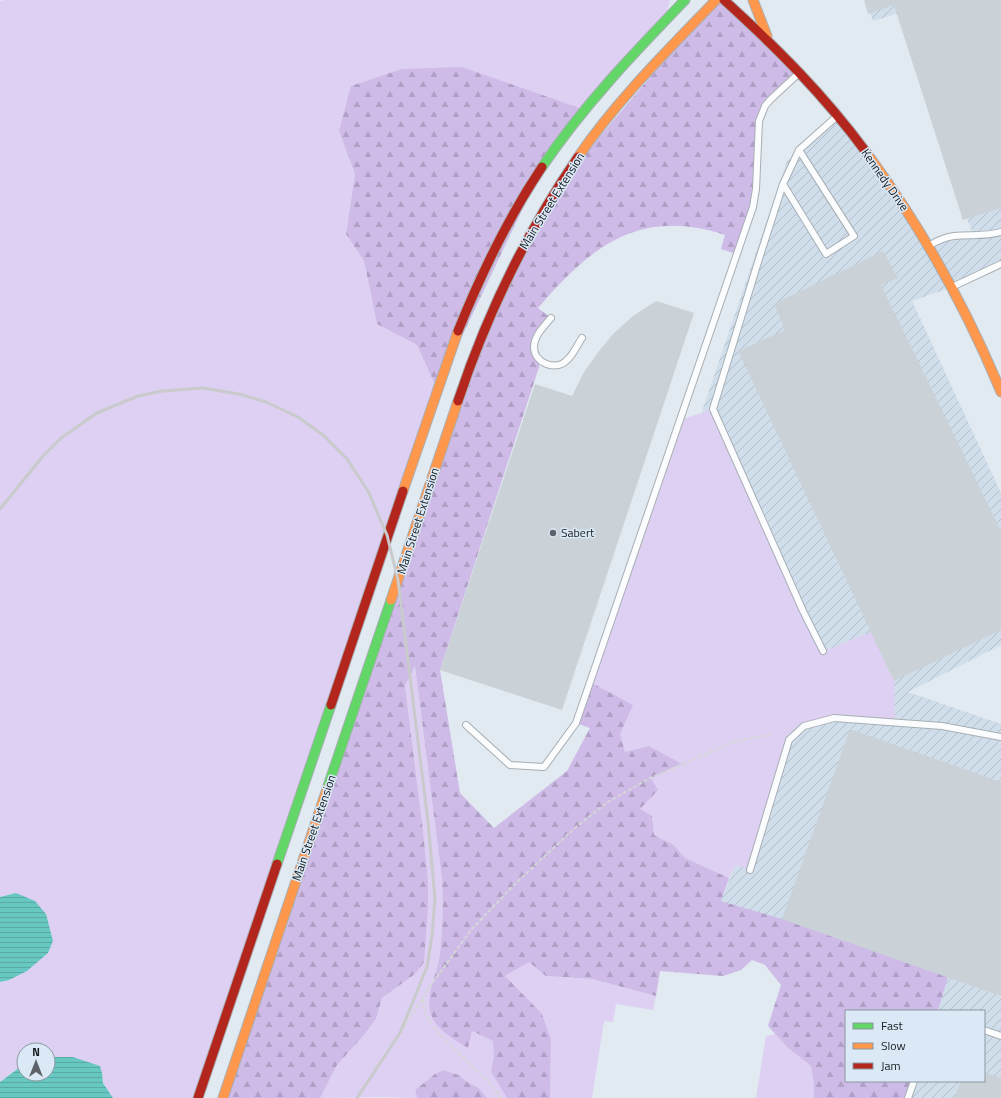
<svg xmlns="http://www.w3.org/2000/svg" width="1001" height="1098" font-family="'Titillium Web',sans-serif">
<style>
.industrial{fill:url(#industrial-furrows)}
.grass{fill:#ded0f2}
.forest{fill:url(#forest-firs)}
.water{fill:url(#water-rules)}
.building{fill:#cad2d7}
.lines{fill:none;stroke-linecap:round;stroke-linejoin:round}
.lane-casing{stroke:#a8afb4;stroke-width:8}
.fast-casing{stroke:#a8afb4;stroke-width:11}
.slow-casing{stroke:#a8afb4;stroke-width:11}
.jam-casing{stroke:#a8afb4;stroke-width:11}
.path{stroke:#d4d6d8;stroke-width:2;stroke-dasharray:4 2;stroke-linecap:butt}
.lane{stroke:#fafcfd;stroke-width:6}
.fast{stroke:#63d668;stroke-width:9}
.slow{stroke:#ff974d;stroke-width:9}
.jam{stroke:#b3261e;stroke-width:9}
.rail{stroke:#c8cacc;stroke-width:3}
.poi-dot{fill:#5d6368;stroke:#dbe9f7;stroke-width:1.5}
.labels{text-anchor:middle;stroke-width:3;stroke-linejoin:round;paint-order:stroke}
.street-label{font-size:12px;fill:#161b1f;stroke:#dbe9f7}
.poi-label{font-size:12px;fill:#161b1f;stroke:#dbe9f7;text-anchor:start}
</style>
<defs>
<pattern id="industrial-furrows" width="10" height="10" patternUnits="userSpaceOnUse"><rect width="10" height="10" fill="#d0deeb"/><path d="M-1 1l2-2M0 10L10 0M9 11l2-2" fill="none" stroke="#b2bec9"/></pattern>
<pattern id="forest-firs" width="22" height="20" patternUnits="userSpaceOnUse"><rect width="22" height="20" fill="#cfbbe7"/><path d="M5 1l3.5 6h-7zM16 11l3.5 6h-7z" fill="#b1a0c6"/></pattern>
<pattern id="water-rules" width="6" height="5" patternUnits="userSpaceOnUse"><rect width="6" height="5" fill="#67c7c1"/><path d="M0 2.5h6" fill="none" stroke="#59aaa5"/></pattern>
</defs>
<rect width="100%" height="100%" fill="#e1e9f1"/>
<path class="industrial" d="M865 0H1001V264L952 287 912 301 1001 493V645L908 692 1001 724V1098H903L910 1081H984V1011H938L948 977 721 901 735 865 701 414 787 161 838 116 928 245 973 236 899 13 873 21Z"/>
<path class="grass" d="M6 0H670L665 20 585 110 339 131 355 174 346 234 364 261 377 324 417 345 437 389 198 1098H113L103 1083 102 1073 73 1057H48V1050H24V1064L0 1082V982L9 980 48 953 16 893 0 897V1Z
M713 409 824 651 871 632 894 681 895 722 834 718 804 726 789 740 750 870 735 865 729 878 685 858 674 845 654 835 652 816 639 809 650 778 682 765 649 746 625 752 620 734 590 682 680 420Z
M415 666 442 879C443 904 443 928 440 952 438 974 422 997 433 1018 439 1031 456 1041 468 1047L472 1031 494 1041V1055L491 1072 507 1098H487L479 1088 467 1082 459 1075 443 1070 435 1074 415 1090 417 1098 383 1097 320 1098 337 1065 364 1035 376 1019 382 998 415 974 428 907V880L423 831 405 685Z
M529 961 546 976 592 979 656 996 653 1010 616 1004 613 1022 604 1021 592 1098H550L551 1040 505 976Z
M775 1034 787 1047 811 1066 814 1085V1098H756L766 1036Z"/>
<path class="forest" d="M716 0 800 72 761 113 756 189 736 254 721 249 725 235C640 207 591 246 538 308L551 318 534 342 541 361 440 670 460 793 494 828 567 771 590 728 576 723 590 682 633 705 620 734 625 752 649 746 682 764 651 778 658 790 640 809 652 816 654 835 674 845 685 858 729 878 721 901 782 919 948 977 938 1011H846V1081H914L908 1098H814V1085L811 1066 787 1047 768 1026 781 985 765 965 752 960 741 970 723 976 660 971 656 996 592 979 546 976 529 962 505 976 542 1014 551 1040 550 1098H507L491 1072 494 1055 493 1041 472 1031 468 1048C456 1041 439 1031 433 1019 422 998 438 974 440 953 443 928 443 904 442 879L415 666 405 685 423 831 428 880V907L424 962 415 974 382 998 376 1019 364 1035 337 1065 320 1098H223L471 362 565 177Z
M462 67 585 110 542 168 437 389 417 345 377 324 364 261 346 234 355 174 339 131 351 86 402 69Z
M443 1070 459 1075 467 1082 479 1088 487 1098H417L415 1090 435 1074Z"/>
<path class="water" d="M16 893 35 901 46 914 53 941 48 953 27 971 9 980 0 982V897Z
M48 1057H73L100 1066 102 1073 103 1083 113 1098H0V1082L24 1064V1074H48Z"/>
<path class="building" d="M864 0H1001V208L963 220 894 5 868 14Z
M883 251 898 278 881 285 1001 531V630L894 681 738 351 785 330 774 304Z
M656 301 694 313 562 710 440 670 535 384 572 396 584 372 599 351 613 334 633 316Z
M850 729 1001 782V996L782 919Z
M984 1072 1001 1078V1098H954L961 1081H984Z"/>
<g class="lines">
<defs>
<path id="lane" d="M783 184 826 254 854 236 799 150
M930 245C937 241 945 237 954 236 971 234 984 237 1001 232
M954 286 1001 264
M551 318C544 326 534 336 534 347 534 363 555 371 566 361 573 356 577 345 582 338
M823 651 803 611 713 409 758 262 783 184 799 150 836 117
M466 725 510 765 544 767 576 723 753 207 756 189 759 121 765 106 770 100 799 73
M750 870 789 740 804 726 834 718 942 726 1001 737
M984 1030 1001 1036
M908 1098 914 1081"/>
<path id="fast" d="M542 167C583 106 634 53 685 0
M327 789 391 600
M277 864 331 705"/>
<path id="slow" d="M753 0 767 36
M866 152C922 228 965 305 1001 392
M578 157C617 100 668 50 716 0
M403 491 458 331
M391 600 458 401
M223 1098 327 789"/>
<path id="jam" d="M724 0C777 48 824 95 866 152
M458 331C481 274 508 218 542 167
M458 401C487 314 526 233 578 157
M331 705 403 491
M198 1098 277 864"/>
</defs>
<use href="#lane" class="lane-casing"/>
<use href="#fast" class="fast-casing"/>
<use href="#slow" class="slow-casing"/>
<use href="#jam" class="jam-casing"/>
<path class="path" d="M423 999 425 1014 438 1033 493 1086 501 1098
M400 1033 431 985 471 930 514 885 576 827 608 802 650 778 734 742 772 734"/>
<use href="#lane" class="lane"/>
<use href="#fast" class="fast"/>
<use href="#slow" class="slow"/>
<use href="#jam" class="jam"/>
<path class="rail" d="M0 509 43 456 61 438 97 413 138 396 162 391 203 388 239 394 266 402 298 417 323 435 347 459 368 491 387 535 398 580 428 822 435 898 432 936 427 967 400 1033 357 1098"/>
</g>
<circle class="poi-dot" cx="553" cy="533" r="4"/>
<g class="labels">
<g class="street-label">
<text transform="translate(885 180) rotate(55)" y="4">Kennedy Drive</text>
<text transform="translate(552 201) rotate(-58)" y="4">Main Street Extension</text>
<text transform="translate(418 521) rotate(-72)" y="4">Main Street Extension</text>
<text transform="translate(314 828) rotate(-71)" y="4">Main Street Extension</text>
</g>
<g class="poi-label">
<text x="561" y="537">Sabert</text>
</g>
</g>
<rect x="845" y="1010" width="140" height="72" fill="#dbe9f7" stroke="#8c97a1"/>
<rect x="853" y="1023" width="20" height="6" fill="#63d668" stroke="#8c97a1"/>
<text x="881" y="1030" font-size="12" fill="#161b1f">Fast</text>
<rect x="853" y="1043" width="20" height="6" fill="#ff974d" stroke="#8c97a1"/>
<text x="881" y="1050" font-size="12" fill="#161b1f">Slow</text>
<rect x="853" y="1063" width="20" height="6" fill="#b3261e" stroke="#8c97a1"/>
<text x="881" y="1070" font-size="12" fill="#161b1f">Jam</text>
<g transform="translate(36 1062)"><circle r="19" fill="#dbe9f7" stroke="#8c97a1"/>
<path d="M0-3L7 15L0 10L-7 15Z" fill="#5d6368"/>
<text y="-6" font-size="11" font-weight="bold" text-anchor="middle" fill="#161b1f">N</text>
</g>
</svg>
